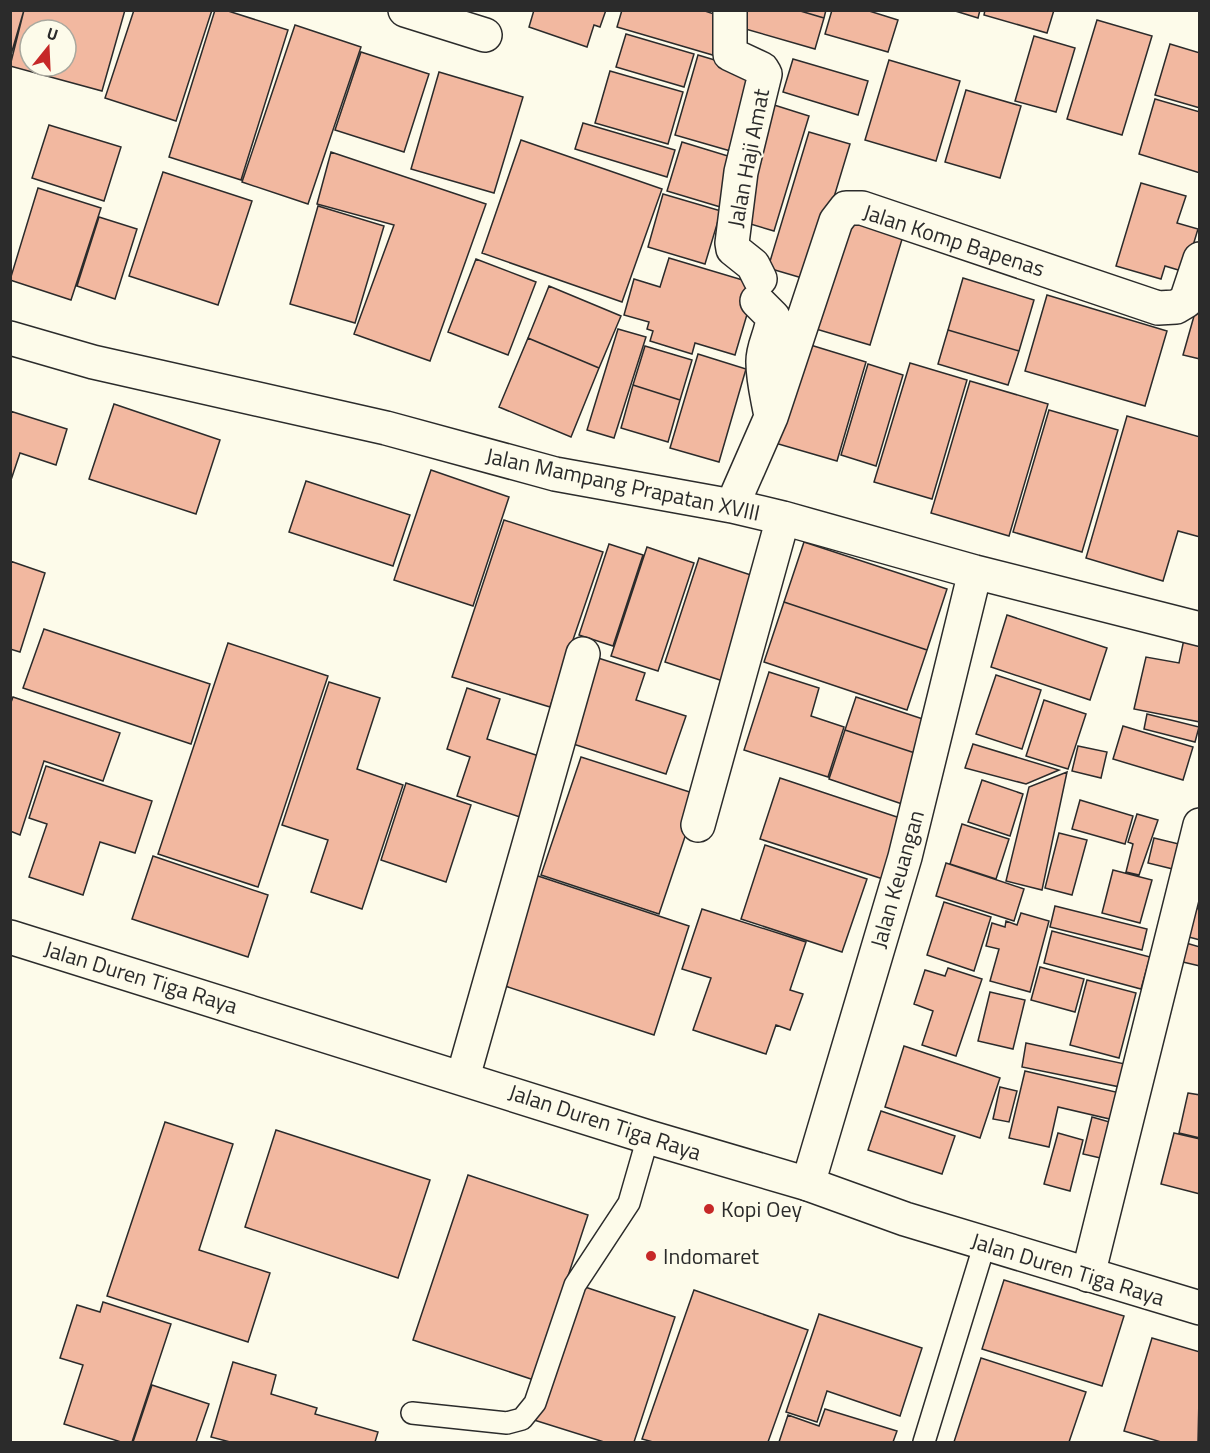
<svg xmlns="http://www.w3.org/2000/svg" width="1210" height="1453" font-family="'Titillium Web',sans-serif">
<style>
.building{fill:#f2b8a0;stroke:#2b2b2b;stroke-width:1.5;fill-rule:evenodd}
.lines{fill:none;stroke-linecap:round;stroke-linejoin:round}
.service-casing{stroke:#2b2b2b;stroke-width:24}
.minor-casing{stroke:#2b2b2b;stroke-width:36}
.secondary-casing{stroke:#2b2b2b;stroke-width:36}
.service{stroke:#fdfbea;stroke-width:21}
.minor{stroke:#fdfbea;stroke-width:33}
.secondary{stroke:#fdfbea;stroke-width:33}
.poi-dot{fill:#c62828;stroke:#fdfbea;stroke-width:2}
.labels{text-anchor:middle;stroke-width:4.5;stroke-linejoin:round;paint-order:stroke}
.street-label{font-size:22px;fill:#2b2b2b;stroke:#fdfbea}
.poi-label{font-size:22px;fill:#2b2b2b;stroke:#fdfbea;text-anchor:start}
</style>
<rect width="100%" height="100%" fill="#fdfbea"/>
<path class="building" d="M10 10H24L10 58Z
M24 10H125L102 91 10 66ZM30 30H66V66H30Z
M134 10H212L176 121 105 98Z
M215 10H225L288 30 241 180 169 157Z
M534 10H606L600 27 594 25 587 47 529 27Z
M622 10H702L726 18 716 56 617 27Z
M747 10H797L824 18 815 49 742 28Z
M797 10H826L824 18Z
M832 10H866L898 20 888 52 825 34Z
M952 10H980L978 18Z
M985 10H1054L1047 33 984 15Z
M1097 20 1152 36 1122 135 1067 119Z
M295 25 361 47 308 204 242 182Z
M626 34 694 54 684 87 616 67Z
M1034 36 1075 48 1056 112 1015 101Z
M1170 44 1200 53V108L1155 95Z
M361 52 429 74 404 152 335 130Z
M698 55 758 73 734 152 675 135Z
M793 59 868 81 858 115 783 92Z
M889 60 960 81 936 161 865 140Z
M610 71 683 92 668 144 595 123Z
M439 72 523 97 494 193 411 169Z
M966 90 1021 106 1000 178 945 162Z
M1155 99 1200 112V173L1139 154Z
M771 104 809 116 774 231 737 220Z
M583 123 675 150 667 177 575 149Z
M49 125 121 147 104 201 32 178Z
M809 132 850 144 809 280 768 268Z
M521 140 662 189 622 302 482 253Z
M682 142 741 160 727 209 667 191Z
M331 152 486 204 430 361 354 334 394 225 317 204Z
M163 172 252 201 218 305 129 276Z
M1141 183 1186 196 1177 223 1198 229 1185 272 1165 266 1161 279 1116 266Z
M38 188 101 208 71 300 10 280Z
M663 194 721 211 705 264 648 247Z
M318 206 384 226 355 323 290 304Z
M99 217 137 229 115 299 77 286Z
M848 220 903 236 870 345 816 329Z
M669 258 756 284 735 355 695 343 692 354 650 341 653 331 647 329 649 322 624 315 634 279 660 287Z
M476 259 536 282 508 355 448 332Z
M963 278 1034 300 1019 351 948 330Z
M549 286 621 316 599 368 528 338Z
M1047 295 1167 331 1145 406 1025 371Z
M1196 309 1200 310V359L1183 355Z
M618 329 646 337 614 438 587 430Z
M948 330 1019 351 1008 385 938 364Z
M528 338 599 368 571 437 499 407Z
M804 343 866 362 837 461 775 443Z
M645 346 692 360 680 400 633 385Z
M698 354 746 369 719 462 670 448Z
M910 363 967 380 932 499 874 482Z
M868 364 903 375 876 466 841 455Z
M970 381 1048 404 1009 536 931 513Z
M633 385 680 400 668 442 621 428Z
M114 404 220 440 196 514 89 479Z
M1049 410 1118 430 1082 552 1013 532Z
M10 411 67 429 56 465 20 453 10 483Z
M1127 416 1200 437V537L1178 531 1163 581 1086 558Z
M431 470 509 497 473 606 394 580Z
M306 481 410 515 393 566 289 532Z
M504 520 603 552 550 707 452 677Z
M804 542 947 589 927 650 784 602Z
M609 544 643 555 613 646 579 635Z
M647 547 694 563 658 671 611 656Z
M699 558 760 578 726 682 665 662Z
M10 561 45 573 20 652 10 649Z
M784 602 927 650 907 710 764 662Z
M1007 615 1107 648 1090 700 991 667Z
M44 629 210 684 191 744 23 688Z
M1184 639 1200 642V722L1134 709 1146 657 1179 663Z
M228 643 328 676 258 887 158 854Z
M595 657 645 673 636 700 686 716 666 774 567 742Z
M769 672 819 688 811 716 844 727 828 777 744 750Z
M996 675 1041 690 1022 749 976 734Z
M329 682 380 698 357 769 403 785 362 909 311 892 328 840 282 825Z
M467 688 500 699 487 739 539 756 520 817 457 796 470 757 447 749Z
M13 697 120 733 103 781 44 761 20 835 10 831V705Z
M856 697 932 722 921 755 845 730Z
M1044 700 1086 714 1068 769 1026 756Z
M1147 714 1199 727 1195 742 1144 729Z
M1123 726 1193 747 1183 780 1113 759Z
M845 730 921 755 905 805 829 779Z
M973 744 1059 770 1026 784 965 768Z
M1078 746 1107 752 1101 778 1072 771Z
M581 757 699 795 659 914 541 875Z
M46 766 152 801 135 853 100 842 83 895 29 877 47 824 29 818Z
M1067 772 1042 890 1006 881 1029 787Z
M780 778 903 819 883 879 760 839Z
M982 780 1023 794 1010 836 968 822Z
M406 783 471 805 446 882 381 860Z
M1080 800 1133 816 1125 844 1072 829Z
M1137 814 1158 820 1139 875 1126 872 1133 844 1128 842Z
M962 824 1009 839 996 879 950 864Z
M1059 833 1087 840 1072 895 1045 888Z
M1154 838 1183 845 1177 870 1148 863Z
M765 845 867 879 842 952 741 919Z
M153 856 268 895 248 957 132 919Z
M946 863 1024 889 1014 921 936 896Z
M1113 870 1152 880 1140 923 1102 913Z
M532 874 689 926 654 1035 496 983Z
M944 902 991 917 974 971 927 955Z
M1055 906 1147 929 1142 950 1050 927Z
M1194 908 1200 909V940L1185 936Z
M702 909 806 942 790 990 803 994 790 1030 776 1025 766 1054 693 1030 711 978 682 969Z
M1021 913 1049 921 1030 992 990 981 999 949 986 946 992 923 1005 927 1006 921 1017 925Z
M1052 931 1150 957 1141 989 1044 963Z
M1179 941 1200 947V966L1174 960Z
M1040 967 1084 979 1075 1012 1031 1000Z
M948 968 982 979 956 1056 922 1045 933 1011 914 1004 925 970 945 976Z
M1087 980 1136 993 1119 1058 1070 1045Z
M990 992 1025 1000 1013 1049 978 1041Z
M1026 1043 1125 1064 1120 1087 1022 1067Z
M904 1046 1000 1078 980 1138 885 1107Z
M1025 1071 1120 1093 1114 1120 1058 1107 1049 1147 1009 1138Z
M1000 1087 1017 1091 1009 1122 993 1119Z
M1188 1093 1200 1095V1138L1179 1133Z
M881 1111 955 1136 942 1174 868 1150Z
M1092 1117 1113 1123 1105 1159 1083 1154Z
M165 1122 233 1144 199 1250 270 1273 248 1342 107 1296Z
M276 1130 430 1180 398 1278 245 1227Z
M1058 1133 1083 1140 1070 1191 1044 1184Z
M1174 1133 1200 1139V1194L1161 1184Z
M468 1175 588 1215 534 1380 413 1340Z
M1004 1280 1124 1316 1102 1386 982 1349Z
M579 1285 675 1317 634 1442H604L534 1420Z
M694 1290 808 1330 768 1442H653L642 1439Z
M103 1302 171 1324 132 1442H121L64 1424 83 1365 60 1358 77 1305 100 1312Z
M819 1314 922 1348 900 1416 827 1391 817 1422 786 1412Z
M1152 1338 1200 1352 1198 1442H1161L1124 1431Z
M981 1358 1086 1392 1069 1442H954Z
M233 1362 276 1375 271 1394 317 1408 315 1414 378 1432 375 1442H230L211 1437Z
M152 1385 209 1404 196 1442H133Z
M825 1409 897 1431 893 1442H779L788 1415 819 1426Z"/>
<g class="lines">
<defs>
<path id="service" d="M412 1413 507 1423 522 1419 535 1403 575 1285 629 1203 648 1137
M924 1442 985 1243"/>
<path id="minor" d="M405 10 485 35
M730 10V54L762 69 765 74 741 172 732 243 733 249 753 265 760 279
M757 301 773 317C772 334 762 347 763 363 763 379 767 395 770 411
M10 338 93 362 386 428 555 474 732 506 783 518 975 572 1200 629
M732 506 771 417 836 221 846 208H862L1158 308 1176 307 1186 301 1200 259
M698 825 783 518
M463 1077 583 654
M808 1184 905 857 975 572
M1088 1275 1200 825"/>
<path id="secondary" d="M10 937 648 1137 808 1184 905 1219 1200 1308"/>
</defs>
<use href="#service" class="service-casing"/>
<use href="#minor" class="minor-casing"/>
<use href="#secondary" class="secondary-casing"/>
<use href="#service" class="service"/>
<use href="#minor" class="minor"/>
<use href="#secondary" class="secondary"/>
</g>
<g class="poi-dot">
<circle cx="709" cy="1209" r="6"/>
<circle cx="651" cy="1256" r="6"/>
</g>
<g class="labels">
<g class="street-label">
<text transform="translate(748 158) rotate(-79)" y="8">Jalan Haji Amat</text>
<text transform="translate(954 240) rotate(18)" y="8">Jalan Komp Bapenas</text>
<text transform="translate(623 484) rotate(12)" y="8">Jalan Mampang Prapatan XVIII</text>
<text transform="translate(897 879) rotate(-74)" y="8">Jalan Keuangan</text>
<text transform="translate(141 977) rotate(17)" y="8">Jalan Duren Tiga Raya</text>
<text transform="translate(605 1122) rotate(18)" y="8">Jalan Duren Tiga Raya</text>
<text transform="translate(1068 1269) rotate(17)" y="8">Jalan Duren Tiga Raya</text>
</g>
<g class="poi-label">
<text x="721" y="1217">Kopi Oey</text>
<text x="663" y="1264">Indomaret</text>
</g>
</g>
<rect width="1210" height="1453" fill="none" stroke="#2b2b2b" stroke-width="24"/>
<g transform="translate(48 48) rotate(18)"><circle r="28" fill="#fdfbea" stroke="#a9a89e" stroke-width="1.5"/>
<path d="M0-4.5L10 22L0 15L-10 22Z" fill="#c62828"/>
<text y="-9" font-size="16" font-weight="bold" text-anchor="middle" fill="#2b2b2b">U</text>
</g>
</svg>
